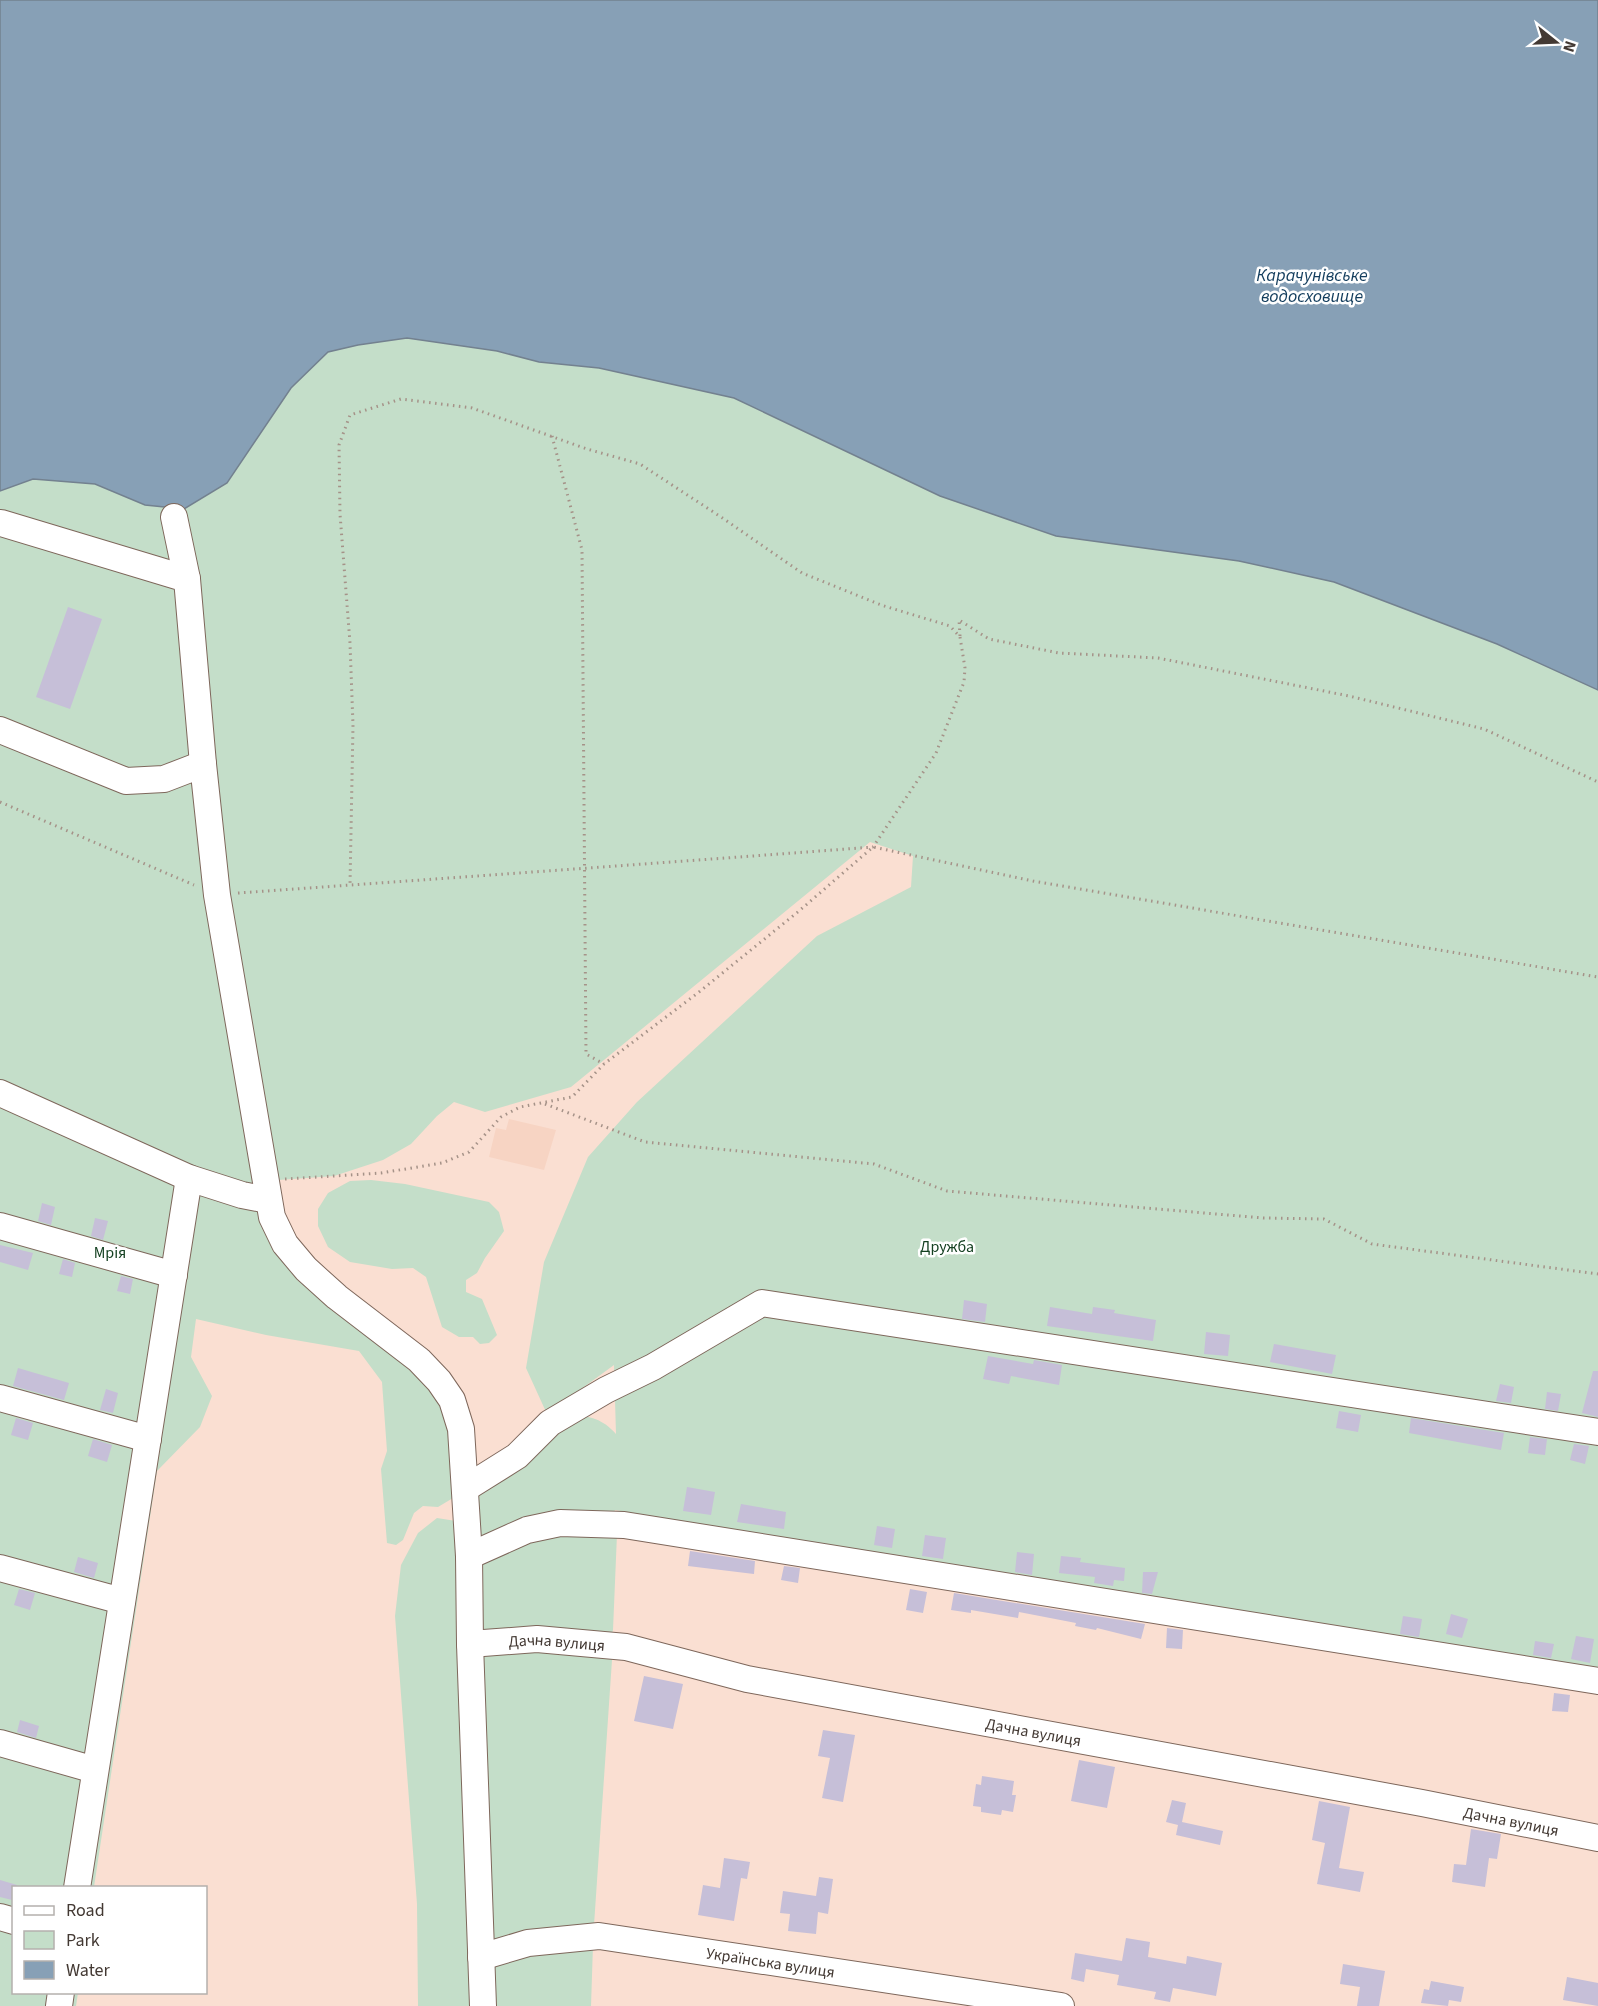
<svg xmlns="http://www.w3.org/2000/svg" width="1598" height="2006" font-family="'Source Sans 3',sans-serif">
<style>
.built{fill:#f7d4c3}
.green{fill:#c4dec9}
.water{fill:#87a0b6;stroke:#73818f;stroke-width:1.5}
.building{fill:#c6bfd8}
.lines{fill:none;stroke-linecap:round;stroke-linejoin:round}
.minor-casing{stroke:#7e675b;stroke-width:28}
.path{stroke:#a59288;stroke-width:3;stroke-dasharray:1.5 4.5;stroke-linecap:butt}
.minor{stroke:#fff;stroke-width:26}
.labels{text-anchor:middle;stroke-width:5;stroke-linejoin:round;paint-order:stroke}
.park-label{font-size:16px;fill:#154122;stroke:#fff}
.street-label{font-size:16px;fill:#433933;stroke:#fff}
.water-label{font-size:18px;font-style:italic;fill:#133d5d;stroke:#fff}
</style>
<rect width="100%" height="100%" fill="#fadfd2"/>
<path class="built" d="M509 1119 556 1130 544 1170 489 1157 496 1128 506 1130Z"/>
<path class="green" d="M165 283 547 342 1598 610V1676L615 1510 613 1514 474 1545V1490L571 1415C590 1416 603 1419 616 1434L614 1365 547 1414 526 1368 544 1262 588 1157 637 1102 817 936 911 887 913 856 870 842 571 1087 485 1112 454 1102 437 1116 411 1144 383 1160 334 1176 252 1182 259 1217 396 1349 447 1403 453 1498 438 1507 423 1506 414 1513 403 1540 396 1545 387 1543 381 1469 387 1451 382 1382 359 1351 266 1335 196 1319 191 1357 212 1396 200 1427 157 1471 94 1887 14 1888V1992L78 1993 76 2006H0V391Z
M371 1180 405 1184 489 1202 499 1212 504 1231 485 1258 477 1273 466 1280V1292L482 1299 497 1335 489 1343 480 1344 473 1337H459L442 1327 426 1277 413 1268 392 1269 350 1262 328 1247 318 1226V1209L328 1193 350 1181Z
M437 1518 456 1521 473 2006H418L417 1904 395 1616 401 1565 418 1533Z
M617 1534 613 1630 611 1636 476 1631 474 1560 528 1536Z
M478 1650 610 1653 612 1660 594 1925 488 1949Z
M593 1945 591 2006H490L489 1961Z"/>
<path class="water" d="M0 0H1598V690L1497 644 1334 582 1239 561 1056 536 940 496 734 398 599 368 539 362 497 351 407 338 358 345 328 352 291 388 227 483 184 509 145 505 95 484 33 479 0 491Z"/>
<path class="building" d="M68 607 102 619 70 709 36 697Z
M42 1203 55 1207 51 1225 38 1221Z
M95 1218 108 1221 103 1240 91 1236Z
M0 1245 33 1253 28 1270 0 1262Z
M63 1259 75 1263 72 1277 59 1274Z
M121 1276 133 1279 130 1294 117 1291Z
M964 1300 987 1304 985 1322 962 1319Z
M1050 1307 1092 1314 1093 1307 1115 1310 1114 1313 1156 1320 1153 1341 1047 1326Z
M1206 1332 1230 1335 1228 1356 1204 1354Z
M1274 1344 1336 1355 1332 1374 1270 1362Z
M988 1356 1033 1364 1034 1360 1062 1365 1059 1385 1011 1376 1009 1384 983 1379Z
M18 1368 69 1383 64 1400 13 1386Z
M1593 1371H1598V1417L1582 1413Z
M1500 1384 1514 1387 1511 1403 1496 1401Z
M106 1389 118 1393 113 1413 100 1410Z
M1547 1392 1561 1394 1558 1411 1545 1409Z
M1339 1411 1361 1415 1358 1432 1336 1428Z
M16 1418 33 1423 28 1440 11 1435Z
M1411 1418 1504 1433 1501 1450 1409 1433Z
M1530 1437 1547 1439 1545 1455 1528 1453Z
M93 1439 112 1445 107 1462 88 1456Z
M1574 1444 1589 1446 1585 1464 1570 1460Z
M687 1487 715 1492 711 1515 683 1511Z
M741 1504 786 1512 784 1529 737 1522Z
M877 1526 895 1529 892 1548 874 1545Z
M925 1535 946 1538 943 1559 922 1556Z
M690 1551 755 1561 754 1574 688 1566Z
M1017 1552 1034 1554 1032 1575 1015 1572Z
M1061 1556 1081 1558 1080 1562 1125 1568 1124 1581 1114 1580 1113 1586 1094 1583 1095 1577 1059 1573Z
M78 1557 98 1563 94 1578 74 1572Z
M784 1566 800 1568 798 1583 781 1580Z
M1143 1572H1158L1152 1594 1142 1593Z
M19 1589 35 1593 30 1610 14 1605Z
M910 1589 927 1592 923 1613 906 1610Z
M954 1593 1145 1624 1141 1639 1097 1628 1096 1630 1075 1626 1076 1623 1019 1612 1018 1618 971 1610V1613L951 1610Z
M1451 1614 1468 1619 1462 1638 1446 1634Z
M1403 1616 1422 1619 1419 1637 1400 1634Z
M1167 1628 1183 1630 1182 1649 1166 1648Z
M1576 1636 1594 1639 1590 1663 1571 1659Z
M1535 1641 1554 1644 1551 1658 1533 1655Z
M644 1676 683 1684 673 1729 634 1721Z
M1554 1693 1570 1695 1568 1712 1552 1711Z
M20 1720 39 1726 36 1738 17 1732Z
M823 1730 855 1735 843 1802 822 1798 830 1758 818 1756Z
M1079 1760 1115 1767 1107 1808 1071 1801Z
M982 1776 1014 1781 1012 1795H1016L1013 1812 1002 1810 1001 1815 981 1812V1807L973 1806 976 1784 981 1785Z
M1172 1800 1186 1803 1182 1822 1223 1831 1220 1845 1176 1835 1178 1825 1166 1822Z
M1319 1801 1350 1807 1339 1868 1364 1872 1360 1892 1317 1884 1325 1843 1312 1840Z
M1471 1829 1501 1834 1497 1859 1489 1858 1485 1887 1452 1882 1454 1864 1466 1865Z
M724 1858 750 1862 747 1879 741 1878 734 1921 698 1915 703 1885 720 1888Z
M819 1877 833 1879 828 1914 818 1912 816 1934 788 1931 790 1914 780 1913 783 1891 816 1896Z
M0 1880 17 1885 16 1887H14L12 1900 0 1897Z
M1126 1938 1150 1942 1148 1957 1186 1964 1187 1956 1222 1963 1216 1996 1173 1988 1170 2002 1154 1999 1156 1992 1117 1985 1119 1975 1086 1969 1084 1982 1071 1979 1075 1953 1122 1961Z
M1343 1964 1385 1971 1379 2006H1357L1360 1987 1340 1984Z
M1567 1977 1598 1983V2006L1563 2000Z
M1431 1981 1464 1987 1461 2002 1449 2000 1448 2006 1421 2003 1424 1989 1429 1990Z"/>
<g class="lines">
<defs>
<g id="minor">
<path d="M174 517 187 579"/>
<path d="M1 523 187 579 203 764 217 895 272 1217 285 1244 306 1269 337 1297 419 1360 439 1381 452 1400 461 1429 469 1556 470 1644 483 2006"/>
<path d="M0 730 126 781 164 779 203 764"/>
<path d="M0 1093 189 1178 242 1195 268 1200"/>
<path d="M0 1226 174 1275"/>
<path d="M0 1398 148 1439"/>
<path d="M466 1488 517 1456 550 1423 606 1390 653 1367 762 1303 1598 1432"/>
<path d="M469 1556 527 1530 560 1523 624 1525 1598 1681"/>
<path d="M0 1568 122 1601"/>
<path id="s1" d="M470 1644 537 1639 626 1647 747 1679 1422 1803 1598 1838"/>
<path d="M0 1743 95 1770"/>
<path d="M77 1888 189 1178"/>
<path d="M0 1917 14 1921"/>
<path id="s2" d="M481 1957 528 1943 599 1936 1061 2006"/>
<path d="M59 2006 61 1992"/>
</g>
</defs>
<use href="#minor" class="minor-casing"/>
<path class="path" d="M552 436 582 550 586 1054 604 1064
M960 636 959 620 989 639 1059 653 1158 658 1349 696 1484 729 1598 782
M0 802 194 885
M238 893C450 878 661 863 873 847L936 753 964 682 965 668 960 637 950 626 881 605 802 573 721 517 640 464 587 449 472 408 401 399 350 415 339 445 340 514 350 643 353 725 350 885
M545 1104 645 1142 874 1164 947 1191 1263 1218 1324 1219 1372 1244 1598 1274
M285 1179 381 1173 442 1163 469 1152 501 1117 520 1107 572 1097 604 1064 699 992 799 911 873 847 1033 881 1598 977"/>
<use href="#minor" class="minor"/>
</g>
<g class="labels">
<g class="park-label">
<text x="947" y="1252">Дружба</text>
<text x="110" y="1258">Мрія</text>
</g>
<g class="street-label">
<text dy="6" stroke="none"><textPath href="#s1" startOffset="87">Дачна вулиця</textPath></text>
<text dy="6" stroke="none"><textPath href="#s1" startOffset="573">Дачна вулиця</textPath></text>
<text dy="6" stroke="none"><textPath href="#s1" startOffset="1059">Дачна вулиця</textPath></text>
<text dy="6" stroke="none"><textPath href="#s2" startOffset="294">Українська вулиця</textPath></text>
</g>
<g class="water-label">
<text x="1312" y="281">Карачунівське<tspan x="1312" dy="21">водосховище</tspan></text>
</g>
</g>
<rect x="12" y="1886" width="195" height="108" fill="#ffffff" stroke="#b4b0ad" stroke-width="1.5"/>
<rect x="24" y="1906" width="30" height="9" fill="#ffffff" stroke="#b4b0ad" stroke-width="1.5"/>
<text x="66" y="1916" font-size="18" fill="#433933">Road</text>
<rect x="24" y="1931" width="30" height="18" fill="#c4dec9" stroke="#b4b0ad" stroke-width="1.5"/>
<text x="66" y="1946" font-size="18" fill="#433933">Park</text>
<rect x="24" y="1961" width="30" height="18" fill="#87a0b6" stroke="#b4b0ad" stroke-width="1.5"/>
<text x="66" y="1976" font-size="18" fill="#433933">Water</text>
<g transform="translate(1556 42) rotate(108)" stroke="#ffffff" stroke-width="4.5" paint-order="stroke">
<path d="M0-4.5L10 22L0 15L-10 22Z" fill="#433933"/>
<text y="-9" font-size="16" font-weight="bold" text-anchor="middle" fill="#433933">N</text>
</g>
</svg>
